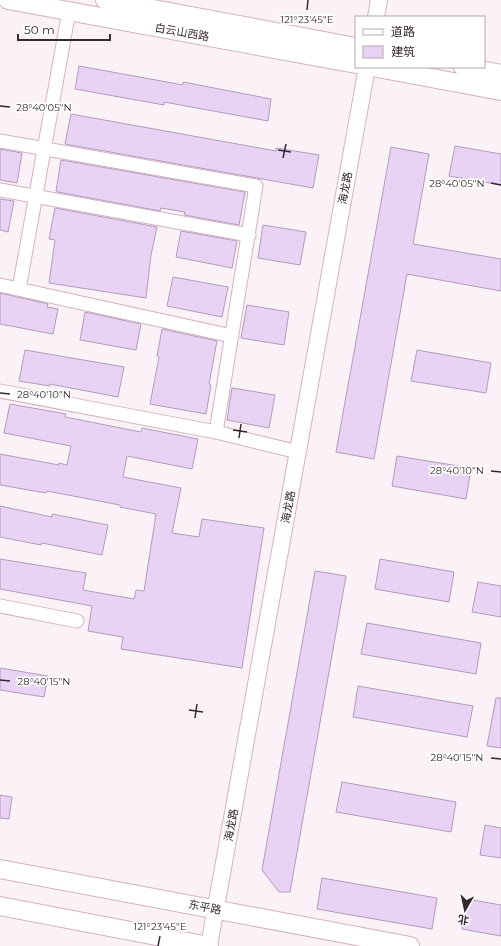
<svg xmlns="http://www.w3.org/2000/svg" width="501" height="946" font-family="Montserrat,'Noto Sans SC',sans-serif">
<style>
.building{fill:#e9d3f4;stroke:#b09cbb}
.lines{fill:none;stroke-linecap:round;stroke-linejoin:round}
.minor-casing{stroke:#d6b0c3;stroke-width:15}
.tertiary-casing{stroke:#d6b0c3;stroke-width:18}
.secondary-casing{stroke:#d6b0c3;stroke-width:20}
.minor{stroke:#fff;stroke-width:13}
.tertiary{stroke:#fff;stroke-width:16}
.secondary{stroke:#fff;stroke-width:18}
.ticks{fill:none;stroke:#36282f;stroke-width:1.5}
.labels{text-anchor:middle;stroke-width:3.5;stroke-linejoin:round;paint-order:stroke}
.street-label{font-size:11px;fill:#36282f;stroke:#fff}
.ticks-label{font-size:10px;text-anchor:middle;fill:#36282f;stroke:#fff;stroke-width:3.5;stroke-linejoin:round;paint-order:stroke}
</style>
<rect width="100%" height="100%" fill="#faf2f6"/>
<path class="building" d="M79 66 183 85V82L271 99 268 121 164 102V105L75 89Z
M71 114 276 151V148L319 155 313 188 65 144Z
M455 146 501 154V185L449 176Z
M391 147 429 154 413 244 501 259V291L407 274 374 459 336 452Z
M0 149 22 153 17 183 0 180Z
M61 160 245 192 239 225 184 215 185 212 161 208 160 211 58 192 56 191Z
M0 199 14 201 8 232 0 230Z
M55 208 157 227 151 255 146 298 49 283 55 240 49 239Z
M263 225 306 232 300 265 258 258Z
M181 231 237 241 232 268 176 257Z
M173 277 228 287 222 317 167 306Z
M0 293 48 304 47 307 58 309 53 334 0 324Z
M247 305 289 312 284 345 241 338Z
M85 312 141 324 136 350 80 340Z
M162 329 217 341 209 384 211 385 206 414 150 404 159 357 157 356Z
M25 350 124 367 118 397 50 384V386L19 381Z
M417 350 491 363 486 393 411 381Z
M232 388 275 395 269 428 227 420Z
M10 404 66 414 65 417 141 432 142 428 198 439 192 469 127 456 123 477 181 488 172 533 199 537 202 519 264 528 242 668 121 649 123 637 88 631 92 606 0 589V559L86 573 83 590 134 599 136 590 144 591 156 514 120 507V505L47 491 46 493 0 485V454L59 465V463L67 465 71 446 4 433Z
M397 456 471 468 466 499 392 486Z
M0 506 52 517V514L108 525 102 555 42 543 41 545 0 537Z
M380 559 454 572 449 602 375 589Z
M315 571 346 576 290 892H279L262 870Z
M478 582 501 586V617L472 612Z
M367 623 481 643 476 674 361 654Z
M0 668 48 676 44 697 0 690Z
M358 686 473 706 467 737 353 717Z
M496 698H501V748L487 746Z
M342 782 456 802 451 832 336 812Z
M0 795 12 797 9 819 0 818Z
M485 825 501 828V858L480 855Z
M322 878 437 898 432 929 317 909Z
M467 899 501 905V936L462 929Z"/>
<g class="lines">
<defs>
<path id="minor" d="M0 141 256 186 216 432
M0 190 249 235
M0 285 232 336
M19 289 69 11
M0 391 216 432 298 452
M0 606 77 621"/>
<path id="tertiary" d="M376 17 379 0
M209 946 367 67"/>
<path id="secondary" d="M8 0 356 64
M105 0 356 47
M372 67 501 91
M463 67 501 74
M0 869 410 946
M0 906 209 946"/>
</defs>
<use href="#minor" class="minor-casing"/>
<use href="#tertiary" class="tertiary-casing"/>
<use href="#secondary" class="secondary-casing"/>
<use href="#minor" class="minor"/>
<use href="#tertiary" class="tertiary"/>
<use href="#secondary" class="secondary"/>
</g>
<path class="ticks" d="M307 10 308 0M0 106 10 107M278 150 291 152M283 158 286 144M491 183 501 185M0 393 10 394M233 430 247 432M239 438 241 424M491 471 501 472M0 680 10 681M189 710 203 712M195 718 197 704M491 758 501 759M158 946 160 936"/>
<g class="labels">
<g class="street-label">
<text transform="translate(182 32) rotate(10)" y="4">白云山西路</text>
<text transform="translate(345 188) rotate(-80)" y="4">海龙路</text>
<text transform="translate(288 507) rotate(-80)" y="4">海龙路</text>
<text transform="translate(231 825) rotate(-80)" y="4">海龙路</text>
<text transform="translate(205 907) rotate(11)" y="4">东平路</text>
</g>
</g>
<g class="ticks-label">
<text x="307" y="23">121°23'45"E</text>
<text x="44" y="111">28°40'05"N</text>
<text x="457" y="187">28°40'05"N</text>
<text x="44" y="398">28°40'10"N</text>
<text x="457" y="474">28°40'10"N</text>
<text x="44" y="685">28°40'15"N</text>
<text x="457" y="761">28°40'15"N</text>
<text x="160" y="930">121°23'45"E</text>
</g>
<rect x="355" y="16" width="130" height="52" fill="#ffffff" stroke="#afa9ac"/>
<rect x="363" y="29" width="20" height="6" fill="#ffffff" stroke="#afa9ac"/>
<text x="391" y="36" font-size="12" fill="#36282f">道路</text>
<rect x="363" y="46" width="20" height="12" fill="#e9d3f4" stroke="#afa9ac"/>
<text x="391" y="56" font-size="12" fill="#36282f">建筑</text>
<g transform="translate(465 910) rotate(189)" stroke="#ffffff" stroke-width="3" paint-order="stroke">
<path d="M0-3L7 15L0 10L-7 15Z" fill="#36282f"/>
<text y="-6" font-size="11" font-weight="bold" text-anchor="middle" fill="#36282f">北</text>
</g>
<path d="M18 34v6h92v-6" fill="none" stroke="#36282f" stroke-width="2"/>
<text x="24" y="34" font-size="12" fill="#36282f" stroke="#ffffff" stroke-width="3" paint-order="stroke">50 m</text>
</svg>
